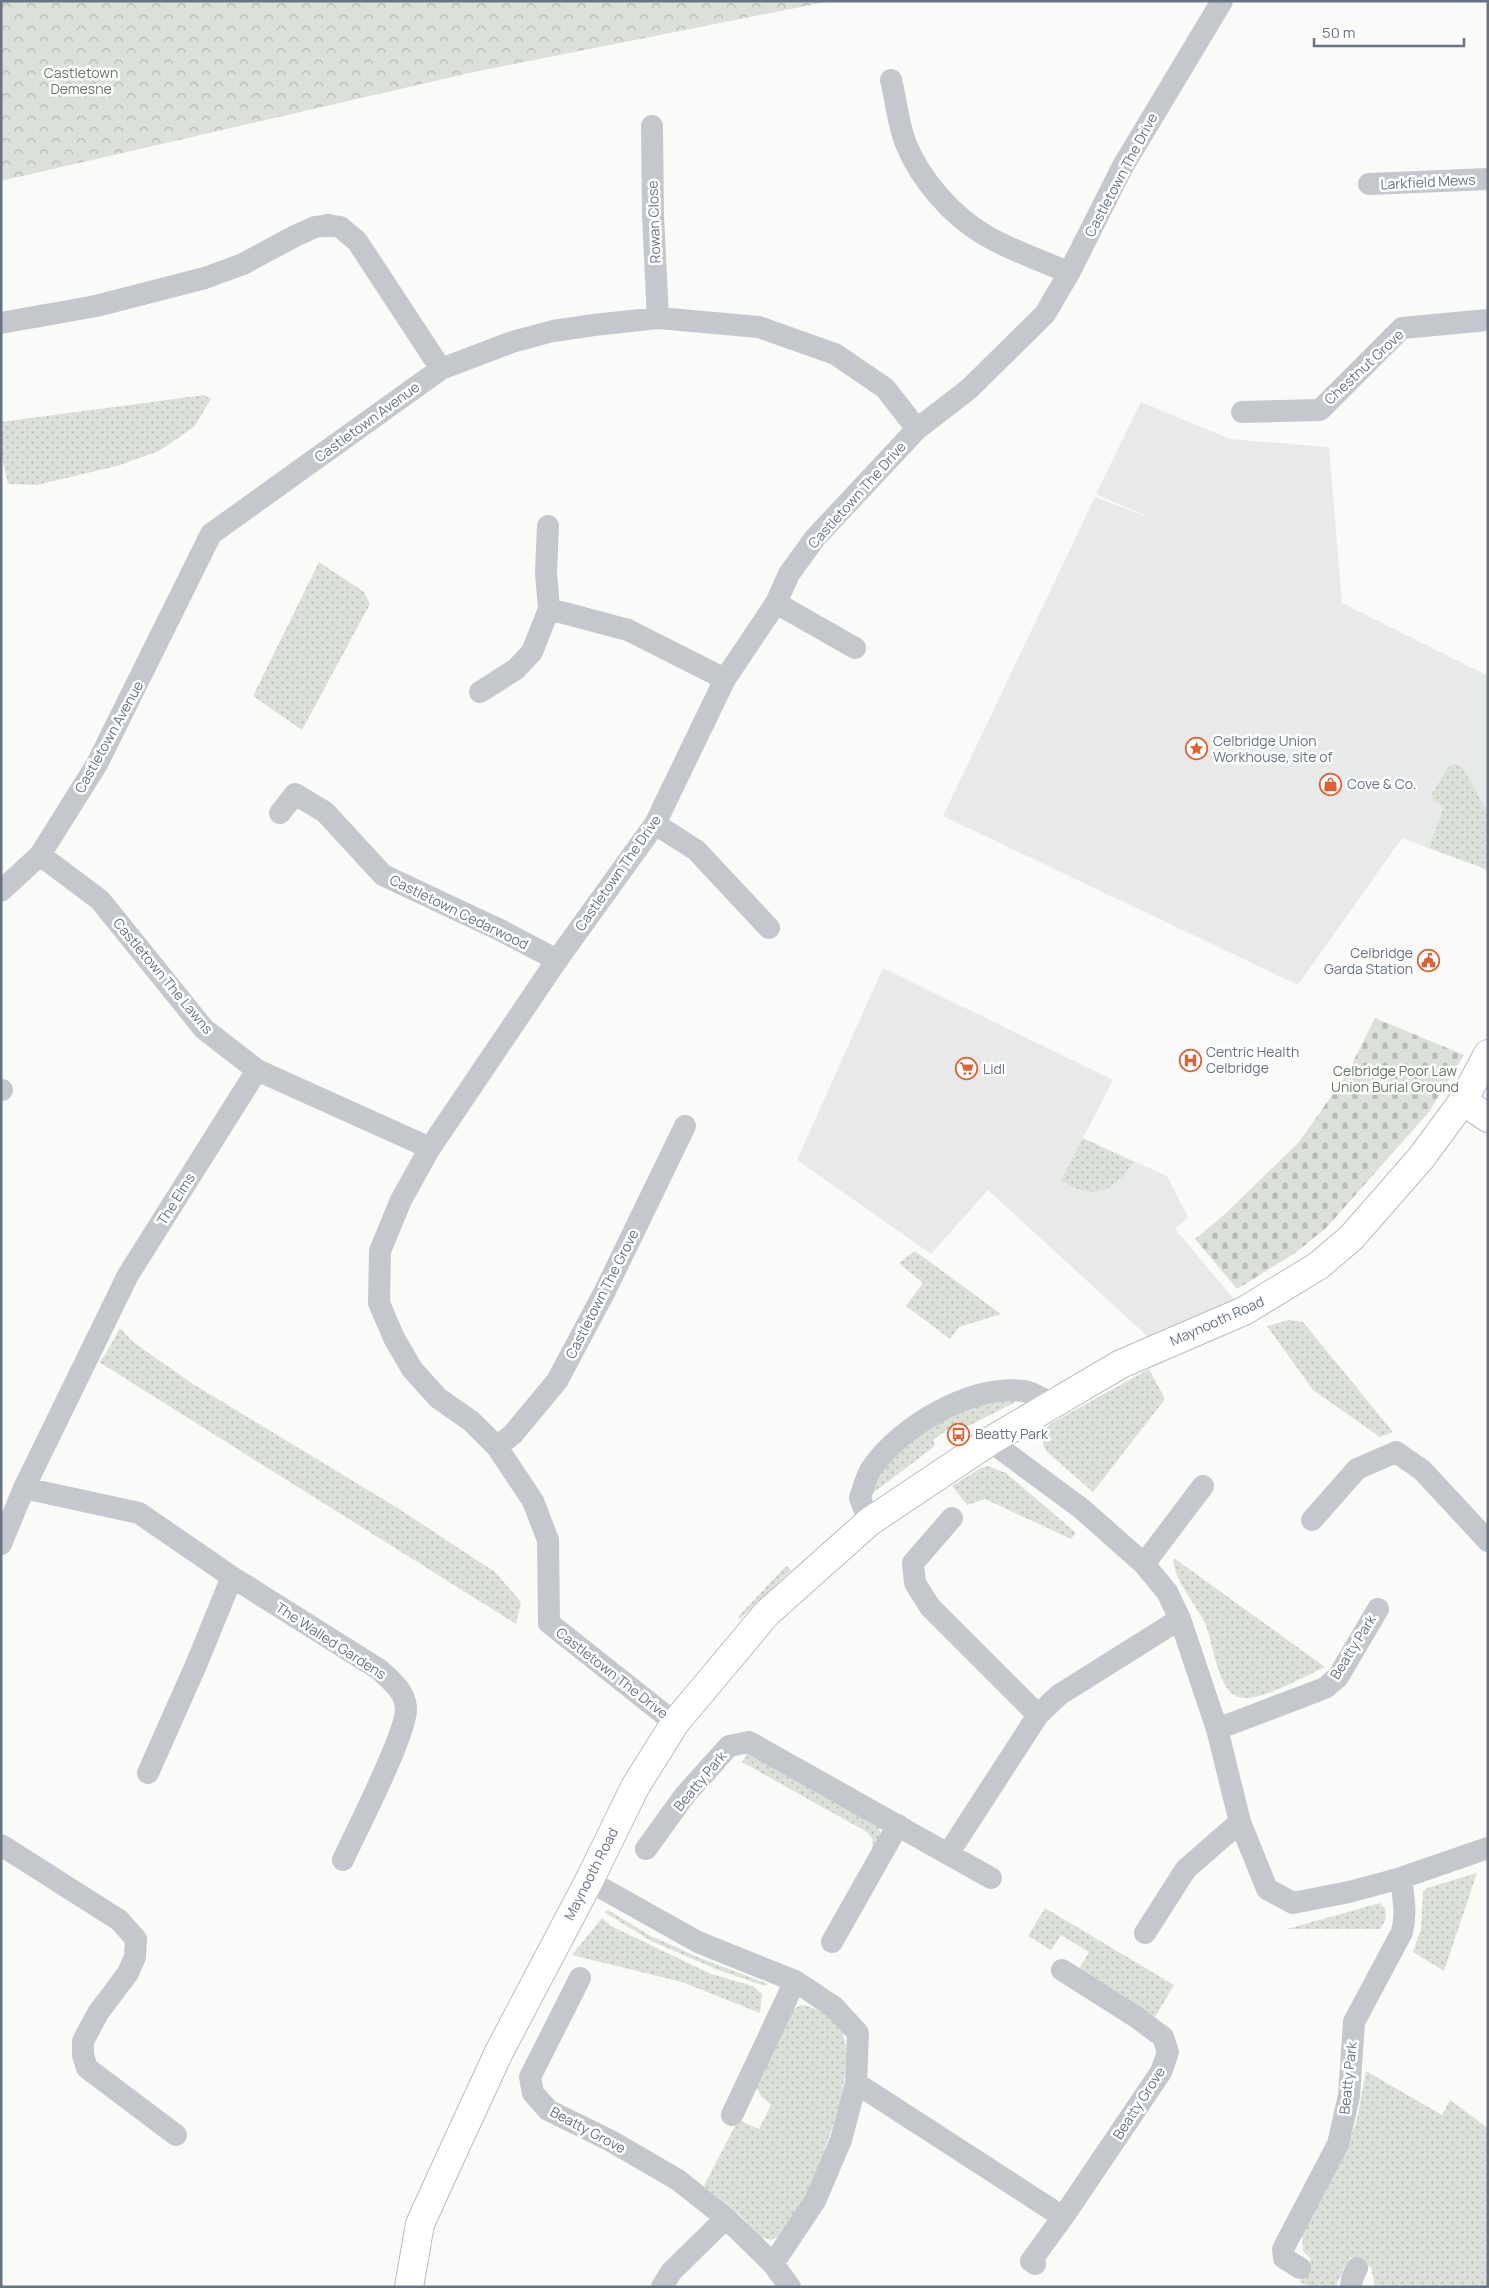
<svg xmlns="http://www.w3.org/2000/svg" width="1489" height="2288" font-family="Manrope,sans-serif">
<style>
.built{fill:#e8e9e9}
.grass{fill:url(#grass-dots)}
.forest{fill:url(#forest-crowns)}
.cemetery{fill:url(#cemetery-stones)}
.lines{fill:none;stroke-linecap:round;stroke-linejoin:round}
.secondary-casing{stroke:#b8bdc2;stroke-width:30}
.street{stroke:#c4c7cb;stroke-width:22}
.secondary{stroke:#fff;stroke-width:28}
.labels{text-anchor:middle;stroke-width:5;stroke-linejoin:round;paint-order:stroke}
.park-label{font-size:14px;fill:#677a64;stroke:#fff}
.street-label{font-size:14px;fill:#667482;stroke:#fff}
.poi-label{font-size:14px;fill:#667482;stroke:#fff;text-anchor:start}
</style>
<defs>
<pattern id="grass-dots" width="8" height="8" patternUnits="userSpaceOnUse" patternTransform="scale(1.25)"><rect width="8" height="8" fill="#dbe1d9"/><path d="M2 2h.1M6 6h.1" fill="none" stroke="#b5bbb5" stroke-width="1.8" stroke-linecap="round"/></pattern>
<pattern id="forest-crowns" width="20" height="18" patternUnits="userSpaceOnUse" patternTransform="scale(1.25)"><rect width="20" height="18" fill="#dbe1d9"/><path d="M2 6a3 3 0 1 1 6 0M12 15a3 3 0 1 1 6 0" fill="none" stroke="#b5bbb5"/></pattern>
<pattern id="cemetery-stones" width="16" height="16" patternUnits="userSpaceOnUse" patternTransform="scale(1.25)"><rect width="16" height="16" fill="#dbe1d9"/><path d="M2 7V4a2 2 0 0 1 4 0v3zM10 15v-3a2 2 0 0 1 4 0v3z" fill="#b5bbb5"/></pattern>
</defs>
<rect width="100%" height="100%" fill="#fafaf8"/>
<path class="built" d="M1141 402 1230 439 1329 447 1342 603 1488 676V870L1402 838 1298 985 943 816 1095 497 1155 520 1096 494Z
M883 968 1113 1080 1083 1138 1167 1176 1188 1217 1175 1229 1244 1311 1159 1347 988 1190 931 1254 797 1160Z"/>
<path class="grass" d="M204 395 211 399 194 427 159 451 117 466 37 485 8 484 1 454V422Z
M319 562 364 592 370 604 302 730 253 696Z
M1456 764 1463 768 1488 813V870L1429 848 1444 806 1434 801 1432 794 1449 766Z
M1083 1138 1133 1162C1124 1179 1105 1196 1084 1191 1076 1189 1069 1184 1061 1181Z
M915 1251 1001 1314 959 1327 950 1339 906 1306 923 1283 899 1263Z
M1289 1320 1303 1322 1393 1432 1380 1437 1313 1390 1267 1326Z
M120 1328 133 1342 193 1384 396 1507 495 1572 521 1602 516 1624 99 1362 105 1355Z
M1149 1369 1165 1399 1093 1492 1047 1452C1040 1440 1042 1435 1050 1424Z
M1019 1398 1012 1404 962 1429 958 1422 933 1440 935 1445 931 1449 873 1493 879 1474 894 1454 930 1426 967 1408Z
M988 1466 1006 1473 1076 1533 1071 1539 985 1499 967 1505 952 1486 979 1469Z
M1174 1558 1325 1667C1306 1675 1255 1706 1236 1696 1217 1687 1213 1642 1205 1623 1198 1608 1169 1572 1174 1558Z
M786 1566 791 1570 740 1619 738 1617Z
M748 1752 879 1826 881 1840 872 1849 873 1840 867 1832 742 1762Z
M1477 1873 1444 1971 1413 1952 1421 1929 1423 1892 1427 1888Z
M1380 1903 1385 1908 1386 1919 1380 1929H1287Z
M1045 1908 1174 1985 1155 2017 1078 1971 1089 1952 1061 1935 1051 1950 1028 1936Z
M608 1910 651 1936 700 1958 768 1984 765 1986 718 1970 651 1941 604 1912Z
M602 1918 611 1926 711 1974 753 1986 762 1994 760 2013 682 1982 572 1955Z
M801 2005C818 2008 837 2015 843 2034 856 2074 826 2148 810 2186 806 2196 803 2208 797 2218 791 2228 782 2235 772 2240L760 2237 740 2215 704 2186 738 2120 759 2129 771 2105 761 2096 757 2088 792 2010Z
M1366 2071 1442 2115 1450 2100 1488 2128V2287H1375L1371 2267 1350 2257 1335 2287H1311L1300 2282 1311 2259 1303 2251 1302 2234 1346 2151 1357 2119Z"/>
<path class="forest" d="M1 1H831L474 72 1 181Z"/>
<path class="cemetery" d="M1375 1018 1464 1055 1429 1112 1326 1228 1295 1253 1237 1289 1195 1239 1225 1214 1299 1142 1347 1074Z"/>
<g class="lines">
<defs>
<path id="secondary" d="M1463 1101 1488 1118
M409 2287 420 2224 451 2156 499 2052 589 1881 635 1787 675 1723 767 1613 869 1522 990 1441 1121 1364 1244 1311 1318 1266 1351 1238 1421 1158 1463 1101 1488 1054"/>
</defs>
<use href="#secondary" class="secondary-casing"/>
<path class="street" d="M891 80C896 100 898 124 906 144 920 179 952 216 985 235 1011 251 1042 260 1069 273
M652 126 653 216 658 318
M1369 184 1488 179
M1 323 96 306 205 278 243 264 295 236 315 227 328 225 340 227 357 241 441 369
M1242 412 1320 410 1402 328 1488 320
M548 526 546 573 549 609
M776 603 855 648
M480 692 516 669 532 652 549 609 628 630 725 679
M280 813 295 794 325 812 383 875 502 931 557 960
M655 824 696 850 769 928
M40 855 100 900 204 1029 257 1070 430 1148
M1 891 40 855 97 764 211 534 441 369 512 342 553 331 594 325 658 318 759 327 835 354 885 388 917 429
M1 1090H2
M990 1441 1082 1509 1144 1564 1167 1592 1180 1619 1217 1729 1240 1822 1267 1889 1293 1903 1349 1892 1401 1878 1488 1848
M497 1447 513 1434 557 1381 605 1291 685 1126
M24 1488 139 1513 232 1577 380 1670C391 1681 404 1690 406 1707 408 1732 356 1831 343 1860
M952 1518 913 1563 915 1583 930 1607 1038 1715
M1312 1520 1357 1469 1396 1452 1422 1470 1488 1541
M869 1522 860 1498C863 1489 866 1477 871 1469 901 1425 971 1385 1024 1391 1033 1392 1044 1400 1052 1404
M1 1544 24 1488 128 1275 257 1070
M1144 1564 1203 1486
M675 1723 549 1623 548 1540 533 1501 497 1447 471 1421 438 1398 412 1369 394 1338 379 1303 380 1251 401 1200 430 1148 557 960 655 824 725 679 776 603 789 574 815 538 917 429 969 389 1045 314 1069 273 1123 166 1222 1
M1217 1729 1325 1688 1338 1677 1378 1609
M148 1773 196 1665 232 1577
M1 1845 119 1920 136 1939 135 1957 128 1973 98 2013 83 2041V2055L87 2068 176 2135
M646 1849 685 1795 729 1746 749 1742 948 1854 1038 1715 1059 1695 1180 1619
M948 1854 991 1878
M589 1881 698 1942 795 1981 834 2007 858 2033 856 2083 841 2140 815 2201 773 2264 790 2287
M1145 1933 1186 1869 1240 1822
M832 1942 898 1825
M580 1978 530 2077 533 2093 548 2110 611 2141 678 2180 726 2218
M856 2083 1063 2217 1161 2072 1168 2052 1163 2037 1136 2017 1062 1970
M732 2115 795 1981
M1035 2264 1031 2261 1063 2217
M1300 2268 1284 2258 1283 2249 1338 2144 1349 2096 1354 2022 1402 1932C1407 1913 1403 1897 1401 1878
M662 2287 671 2272 726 2218 773 2264
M1351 2287 1352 2279 1357 2268"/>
<use href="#secondary" class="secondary"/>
</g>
<defs>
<symbol id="sight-ring" viewBox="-11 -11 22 22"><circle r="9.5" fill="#fff" stroke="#df6032" stroke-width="1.5"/><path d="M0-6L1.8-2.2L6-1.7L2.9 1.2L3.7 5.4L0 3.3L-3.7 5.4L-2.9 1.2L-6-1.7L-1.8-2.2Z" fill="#df6032"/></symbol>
<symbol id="shop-ring" viewBox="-11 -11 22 22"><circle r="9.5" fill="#fff" stroke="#df6032" stroke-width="1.5"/><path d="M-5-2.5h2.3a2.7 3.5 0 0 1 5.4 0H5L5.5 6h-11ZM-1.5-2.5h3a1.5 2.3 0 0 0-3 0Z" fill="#df6032"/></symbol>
<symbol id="civic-ring" viewBox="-11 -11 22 22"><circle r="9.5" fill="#fff" stroke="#df6032" stroke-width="1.5"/><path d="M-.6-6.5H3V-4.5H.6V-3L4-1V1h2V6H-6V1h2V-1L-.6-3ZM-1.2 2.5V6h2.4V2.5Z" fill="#df6032"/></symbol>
<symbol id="hospital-ring" viewBox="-11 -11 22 22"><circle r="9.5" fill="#fff" stroke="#df6032" stroke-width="1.5"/><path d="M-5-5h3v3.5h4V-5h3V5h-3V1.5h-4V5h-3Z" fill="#df6032"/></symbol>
<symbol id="supermarket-ring" viewBox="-11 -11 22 22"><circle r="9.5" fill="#fff" stroke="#df6032" stroke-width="1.5"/><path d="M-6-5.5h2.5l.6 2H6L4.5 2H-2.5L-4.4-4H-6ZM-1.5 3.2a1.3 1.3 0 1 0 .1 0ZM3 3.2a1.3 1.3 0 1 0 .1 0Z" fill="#df6032"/></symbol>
<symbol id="bus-ring" viewBox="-11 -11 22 22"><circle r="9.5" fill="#fff" stroke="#df6032" stroke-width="1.5"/><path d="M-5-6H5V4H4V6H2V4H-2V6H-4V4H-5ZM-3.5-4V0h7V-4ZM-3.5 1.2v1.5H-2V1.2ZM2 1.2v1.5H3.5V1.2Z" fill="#df6032"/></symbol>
</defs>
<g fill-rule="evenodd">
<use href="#sight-ring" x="1184" y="736" width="25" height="25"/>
<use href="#shop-ring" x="1318" y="772" width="25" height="25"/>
<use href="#civic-ring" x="1416" y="948" width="25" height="25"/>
<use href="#hospital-ring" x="1178" y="1048" width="25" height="25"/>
<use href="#supermarket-ring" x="954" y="1056" width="25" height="25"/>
<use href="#bus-ring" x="946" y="1422" width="25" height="25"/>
</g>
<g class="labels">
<g class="park-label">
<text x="81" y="78">Castletown<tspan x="81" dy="16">Demesne</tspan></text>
<text x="1395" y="1076">Celbridge Poor Law<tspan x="1395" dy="16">Union Burial Ground</tspan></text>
</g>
<g class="street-label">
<text transform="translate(1121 175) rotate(-62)" y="5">Castletown The Drive</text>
<text transform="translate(1428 182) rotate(-3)" y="5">Larkfield Mews</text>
<text transform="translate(654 222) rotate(-92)" y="5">Rowan Close</text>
<text transform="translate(1364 367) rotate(-43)" y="5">Chestnut Grove</text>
<text transform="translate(367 422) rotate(-36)" y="5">Castletown Avenue</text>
<text transform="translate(857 495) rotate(-48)" y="5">Castletown The Drive</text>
<text transform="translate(109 737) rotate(-61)" y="5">Castletown Avenue</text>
<text transform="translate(618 873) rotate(-55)" y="5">Castletown The Drive</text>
<text transform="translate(459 912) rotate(26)" y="5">Castletown Cedarwood</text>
<text transform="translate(163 976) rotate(50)" y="5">Castletown The Lawns</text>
<text transform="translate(176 1199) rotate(-58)" y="5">The Elms</text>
<text transform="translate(602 1294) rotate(-63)" y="5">Castletown The Grove</text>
<text transform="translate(1217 1321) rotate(-24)" y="5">Maynooth Road</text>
<text transform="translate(331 1641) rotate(33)" y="5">The Walled Gardens</text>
<text transform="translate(1353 1647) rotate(-58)" y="5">Beatty Park</text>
<text transform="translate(612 1673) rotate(38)" y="5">Castletown The Drive</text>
<text transform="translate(700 1781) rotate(-50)" y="5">Beatty Park</text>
<text transform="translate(591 1874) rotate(-63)" y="5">Maynooth Road</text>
<text transform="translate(1348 2078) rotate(-84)" y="5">Beatty Park</text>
<text transform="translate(1139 2103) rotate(-57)" y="5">Beatty Grove</text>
<text transform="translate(588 2130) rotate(28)" y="5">Beatty Grove</text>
</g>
<g class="poi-label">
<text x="1213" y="746">Celbridge Union<tspan x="1213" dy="16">Workhouse, site of</tspan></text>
<text x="1347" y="789">Cove &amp; Co.</text>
<text x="1413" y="958" text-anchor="end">Celbridge<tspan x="1413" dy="16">Garda Station</tspan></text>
<text x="1206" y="1057">Centric Health<tspan x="1206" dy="16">Celbridge</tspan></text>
<text x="983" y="1074">Lidl</text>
<text x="975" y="1439">Beatty Park</text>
</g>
</g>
<rect width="1489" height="2288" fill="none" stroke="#667482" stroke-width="5"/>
<path d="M1314 38v8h150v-8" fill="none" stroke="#667482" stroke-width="2.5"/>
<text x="1322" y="38" font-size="15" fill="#667482" stroke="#ffffff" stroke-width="4" paint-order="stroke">50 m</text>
</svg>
